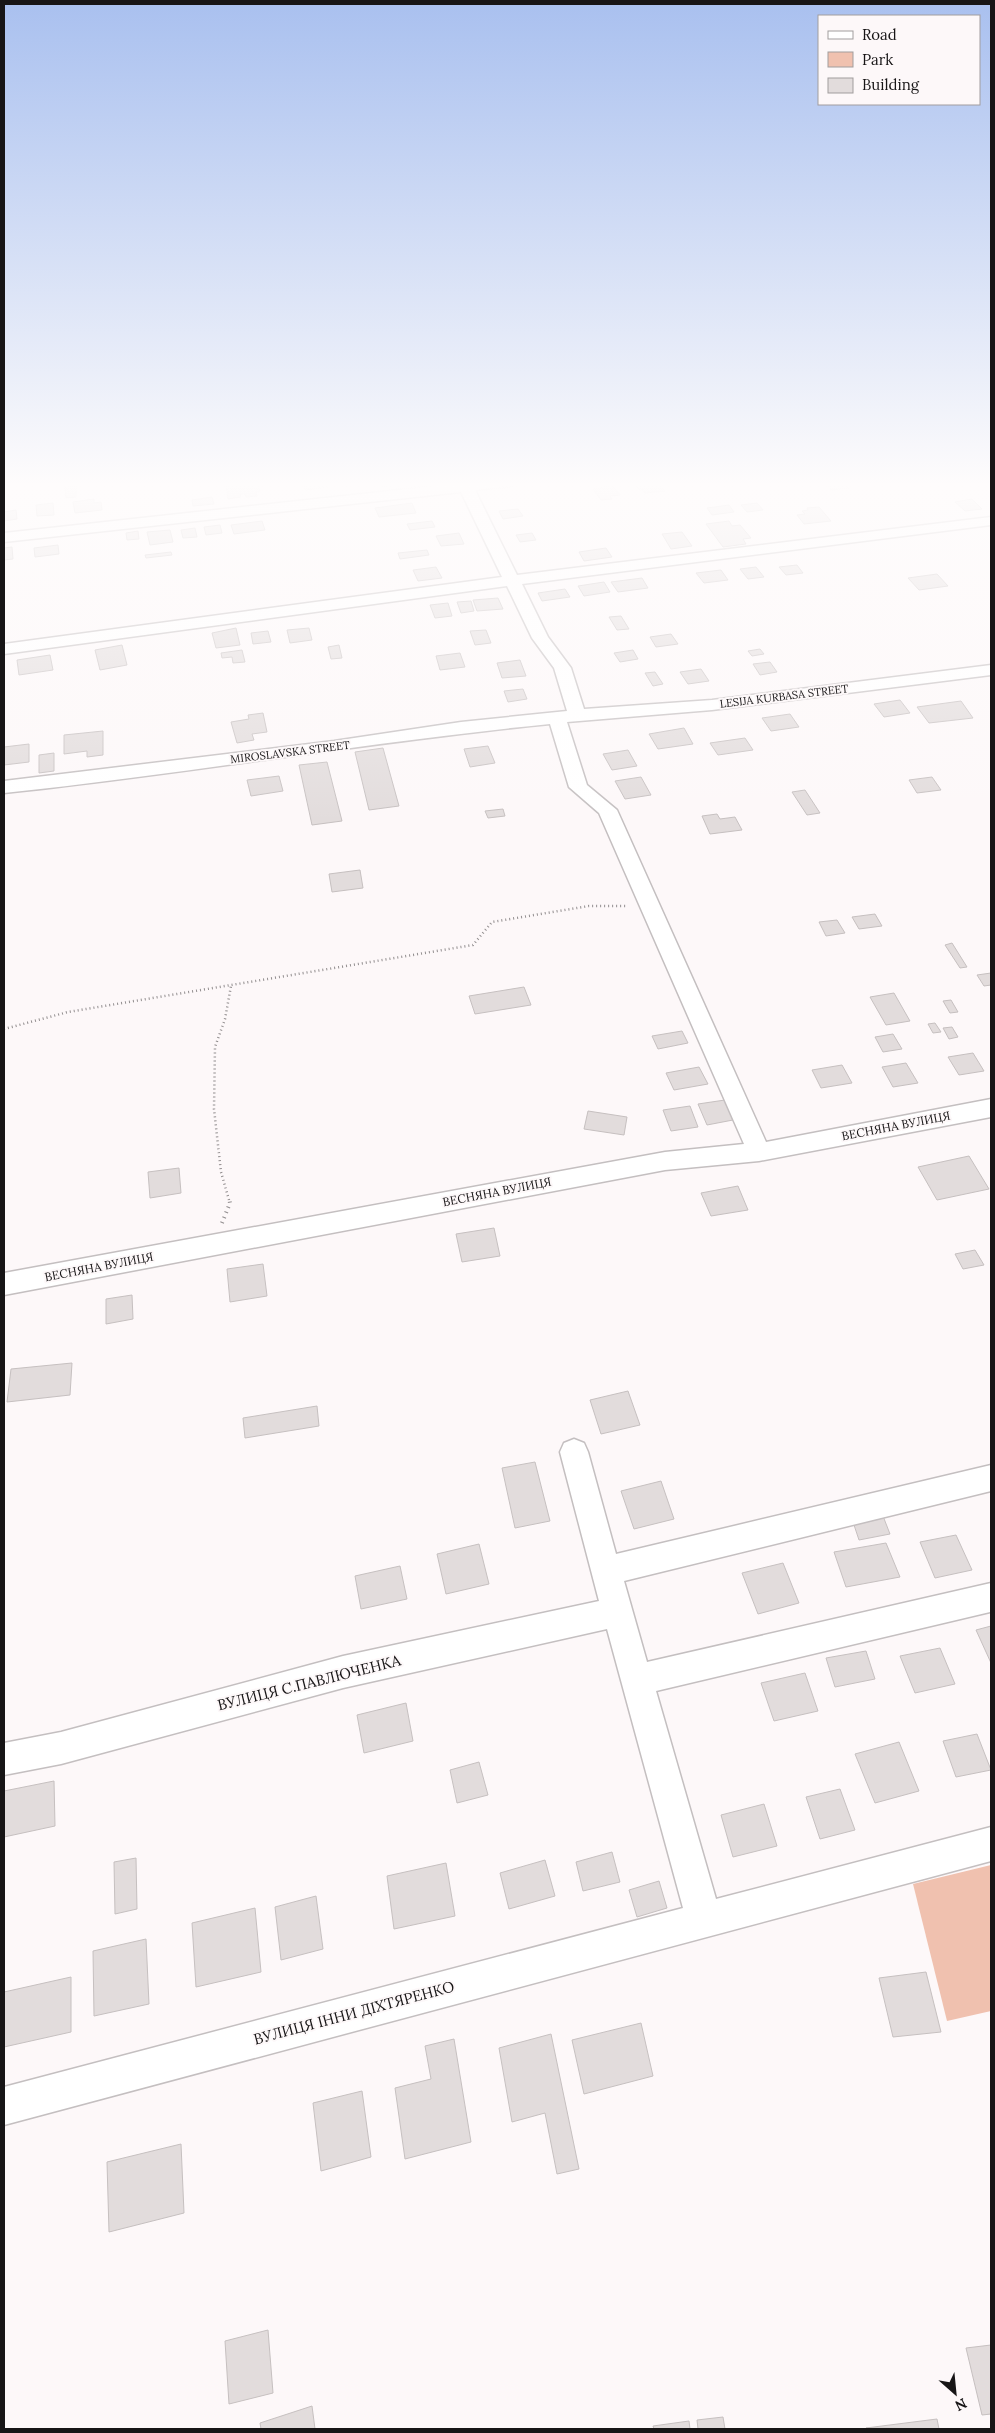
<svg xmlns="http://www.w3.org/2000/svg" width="995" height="2433" font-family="Lora,serif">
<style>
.green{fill:#f0c1af}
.building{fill:#e2dcdc;stroke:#c6c0c0}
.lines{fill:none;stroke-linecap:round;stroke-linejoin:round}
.minor-casing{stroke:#c4bfc0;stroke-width:3}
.path-far1{stroke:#928e8f;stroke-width:2.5;stroke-dasharray:1 3;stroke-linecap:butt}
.path{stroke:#928e8f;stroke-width:4;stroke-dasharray:1 4.5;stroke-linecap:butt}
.minor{fill:#fff;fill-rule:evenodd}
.labels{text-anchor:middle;stroke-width:4;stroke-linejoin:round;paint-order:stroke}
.far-street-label{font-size:11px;fill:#171516;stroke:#fdf8f9}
.street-label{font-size:12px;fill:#171516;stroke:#fdf8f9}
.near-street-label{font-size:15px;fill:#171516;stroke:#fdf8f9}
</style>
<rect width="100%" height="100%" fill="#fdf8f9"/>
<path class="green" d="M991 1865V2011L947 2021 913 1884Z"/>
<path class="building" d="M258 482 260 492H256L257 496 246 497 245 494H240L241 497 228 499 226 484Z
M303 482H326L328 487 305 490Z
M341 482H366L367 484 343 486Z
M379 482H404L405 484 381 487Z
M659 482 665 491 645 493 642 489H638L634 483Z
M824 482H843L849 488 831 490Z
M612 485 620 495 610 496 612 499 601 500 593 489Z
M76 486V497L66 498 65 487Z
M212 497 214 504 193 506 192 500Z
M94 499V503L101 502 102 510 75 513 73 502Z
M972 499 982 509 965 511 955 502Z
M53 503 54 515 37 516 36 505Z
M412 503 416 513 379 517 375 508Z
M757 503 763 510 747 512 741 505Z
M729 505 734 512 712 515 707 508Z
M819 507 831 521 804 524 797 515 805 514 802 511 808 510 807 508Z
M518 509 523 516 503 519 499 511Z
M16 510 17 519 4 521V512Z
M262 521 265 530 234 534 231 525Z
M432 521 435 527 410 530 407 524Z
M729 521 732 526 740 525 751 538 743 539 746 544 723 547 706 524Z
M220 525 222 533 206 535 204 527Z
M195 528 197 537 183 538 181 530Z
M170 530 173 542 150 545 147 532Z
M138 531 139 539 127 540 126 533Z
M682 532 692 546 671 549 662 534Z
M459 533 464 544 441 546 436 536Z
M532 533 536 540 520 542 516 535Z
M58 545 59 554 35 557 34 548Z
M12 547 13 559 4 560V548Z
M606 548 612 557 584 561 579 552Z
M427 550 429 555 400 559 398 553Z
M171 552 172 555 146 558 145 555Z
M797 565 803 573 786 575 779 567Z
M436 567 442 578 418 581 413 570Z
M756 567 764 577 748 579 740 569Z
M721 570 728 580 704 583 696 573Z
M937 574 948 586 919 590 908 578Z
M642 578 648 588 618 592 611 582Z
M604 582 610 592 584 596 578 586Z
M565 589 570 597 542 601 538 593Z
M498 598 503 609 477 611 473 600Z
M471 601 474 611 461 613 457 602Z
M448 603 452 616 435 618 430 605Z
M621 616 629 629 617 630 609 617Z
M236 628 240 645 216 648 212 633Z
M309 628 312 640 290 643 287 630Z
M486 630 491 643 475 645 470 631Z
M268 631 271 642 253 644 251 633Z
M671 634 678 644 656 647 650 637Z
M122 645 127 665 100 670 95 650Z
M339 645 342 658 331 659 328 647Z
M760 649 764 654 752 656 748 651Z
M242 650 245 662 233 663 232 657 222 658 221 653Z
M633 650 638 659 620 662 614 653Z
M460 653 465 667 440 670 436 656Z
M50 655 53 670 19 675 17 660Z
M520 660 526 676 502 678 497 663Z
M770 662 777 672 760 675 753 664Z
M701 669 709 681 688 684 680 672Z
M655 672 663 684 653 686 645 673Z
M523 689 527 699 508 702 504 691Z
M900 700 910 713 884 717 874 704Z
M961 701 973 718 929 723 917 707Z
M263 713 267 732 252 734 254 740 237 743 231 722 249 719 248 715Z
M790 714 799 727 771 731 762 718Z
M684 728 693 744 658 749 649 734Z
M103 731V755L87 757V751L64 754V735Z
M745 738 753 750 718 755 710 743Z
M29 744V762L4 765V747Z
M488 746 495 763 470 767 464 749Z
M383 748 399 806 369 810 355 752Z
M628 750 637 766 612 770 603 754Z
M54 753V771L39 773V755Z
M327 762 342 821 312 825 299 765Z
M279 776 283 791 251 796 247 780Z
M641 777 651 795 625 799 615 781Z
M932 777 941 790 917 793 909 780Z
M805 790 820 813 807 815 792 792Z
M503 809 505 816 488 818 485 811Z
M717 814 720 819 735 817 742 830 710 834 702 816Z
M360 870 363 888 332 892 329 874Z
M875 914 882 926 859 929 852 917Z
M837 920 845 933 826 936 819 922Z
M952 943 967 967 960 968 945 945Z
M991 973V985L984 986 977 975Z
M524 987 531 1005 475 1014 469 996Z
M894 993 910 1021 886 1025 870 997Z
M951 1000 958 1012 950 1013 943 1001Z
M935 1023 941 1032 933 1033 928 1024Z
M952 1027 958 1037 949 1039 943 1028Z
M682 1031 688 1043 658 1049 652 1036Z
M893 1034 902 1049 883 1052 875 1037Z
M973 1053 984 1071 959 1075 948 1057Z
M906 1063 918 1083 893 1087 882 1067Z
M842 1065 852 1083 821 1088 812 1070Z
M699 1067 708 1084 674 1090 666 1073Z
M725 1100 733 1120 707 1125 698 1104Z
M690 1106 698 1127 671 1131 663 1110Z
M588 1111 627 1117 624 1135 584 1129Z
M969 1156 989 1189 937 1200 918 1167Z
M179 1168 181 1193 150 1198 148 1172Z
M738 1186 748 1210 711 1216 701 1193Z
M494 1228 500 1256 462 1262 456 1234Z
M975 1250 984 1265 963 1269 955 1254Z
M263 1264 267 1296 230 1302 227 1269Z
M132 1295 133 1319 106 1324V1299Z
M72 1363 70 1395 7 1402 11 1369Z
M628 1391 640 1425 601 1434 590 1400Z
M317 1406 319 1426 245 1438 243 1418Z
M535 1462 550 1521 515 1528 502 1468Z
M661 1481 674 1519 634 1529 621 1491Z
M883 1516 890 1534 859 1540 853 1522Z
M956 1535 972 1570 935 1578 920 1542Z
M886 1543 900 1577 846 1587 834 1552Z
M479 1544 489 1584 446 1594 437 1554Z
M783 1563 799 1603 758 1614 742 1573Z
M400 1566 407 1599 361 1609 355 1576Z
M991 1626V1663L976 1630Z
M940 1648 955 1684 915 1693 900 1656Z
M866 1651 875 1679 835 1687 826 1658Z
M805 1673 818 1711 774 1721 761 1683Z
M406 1703 413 1741 364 1753 357 1715Z
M977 1734 991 1770 956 1777 943 1741Z
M899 1742 919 1791 875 1803 855 1754Z
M479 1762 488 1795 457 1803 450 1770Z
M54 1781 55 1826 4 1837V1791Z
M840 1789 855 1830 820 1839 806 1797Z
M764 1804 777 1846 733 1857 721 1815Z
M612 1852 620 1882 583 1891 576 1862Z
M136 1858 137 1909 115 1914 114 1862Z
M545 1860 555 1896 509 1909 500 1873Z
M446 1863 455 1916 394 1929 387 1876Z
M659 1881 667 1908 637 1917 629 1890Z
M316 1896 323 1949 281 1960 275 1907Z
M255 1908 261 1972 196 1987 192 1923Z
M146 1939 149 2004 94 2016 93 1951Z
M926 1972 941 2032 893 2037 879 1978Z
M71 1977V2032L4 2047V1992Z
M641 2023 653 2076 584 2094 572 2040Z
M551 2034 579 2169 557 2174 545 2113 512 2122 499 2048Z
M454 2039 471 2142 405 2159 395 2088 431 2079 425 2046Z
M362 2091 371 2157 321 2171 313 2103Z
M181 2144 184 2213 109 2232 107 2162Z
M268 2330 273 2393 229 2404 225 2341Z
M991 2345V2414L982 2415 966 2348Z
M312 2406 315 2429H261L260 2423Z
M723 2417 725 2429H698L697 2420Z
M937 2419 939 2429 866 2428Z
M689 2421 690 2429H654L653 2426Z"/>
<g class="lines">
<defs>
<path id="minor" d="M453 482H517L515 485 510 486 475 490 517 575 991 517V525L522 584 548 637 571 668 584 709 712 700 991 665V675L712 710 567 722 587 785 617 810 766 1142 991 1099V1117L759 1161 665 1170 4 1295V1273L665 1152 744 1144 599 813 569 787 550 724C367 742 186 774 4 793V781L334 741 461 722 567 711 554 668 532 638 507 586 4 654V644L502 577 461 492 4 542V533L454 484Z
M574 1439 584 1443 588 1452 616 1554 991 1465V1491L624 1581 647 1662 991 1583 990 1612 656 1691 716 1899 991 1827V1861L4 2125V2087L683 1908 607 1629 343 1688 61 1764 4 1775V1743L61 1732 343 1656 599 1601 560 1452 564 1443Z"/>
</defs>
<use href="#minor" class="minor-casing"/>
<path class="path-far1" d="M4 1029 68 1012 473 945 492 922 589 906H628
M229 1200 221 1172 214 1109 215 1047 225 1019 231 986"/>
<path class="path" d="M222 1223 230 1203 229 1198"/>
<use href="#minor" class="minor"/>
</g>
<linearGradient id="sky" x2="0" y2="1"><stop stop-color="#a9c0ef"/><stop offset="0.59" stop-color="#fefcfc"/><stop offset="1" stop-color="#fefcfc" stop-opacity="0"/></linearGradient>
<rect width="995" height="822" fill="url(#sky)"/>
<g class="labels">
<g class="far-street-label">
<text transform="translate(784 696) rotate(-7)" y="4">LESIJA KURBASA STREET</text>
<text transform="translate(290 752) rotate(-7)" y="4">MIROSLAVSKA STREET</text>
</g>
<g class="street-label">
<text transform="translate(896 1126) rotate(-11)" y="4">ВЕСНЯНА ВУЛИЦЯ</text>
<text transform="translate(497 1192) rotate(-11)" y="4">ВЕСНЯНА ВУЛИЦЯ</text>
<text transform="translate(99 1267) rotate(-11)" y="4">ВЕСНЯНА ВУЛИЦЯ</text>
</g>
<g class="near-street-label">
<text transform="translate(309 1683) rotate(-14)" y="5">ВУЛИЦЯ С.ПАВЛЮЧЕНКА</text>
<text transform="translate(354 2013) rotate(-15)" y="5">ВУЛИЦЯ ІННИ ДІХТЯРЕНКО</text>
</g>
</g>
<rect width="995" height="2433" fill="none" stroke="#171516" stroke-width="10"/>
<rect x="818" y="15" width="162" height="90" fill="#fdf8f9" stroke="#a19d9e"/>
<rect x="828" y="31" width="25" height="8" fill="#ffffff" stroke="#a19d9e"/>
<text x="862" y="40" font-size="15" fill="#171516">Road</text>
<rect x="828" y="52" width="25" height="15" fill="#f0c1af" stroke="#a19d9e"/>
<text x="862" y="65" font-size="15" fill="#171516">Park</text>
<rect x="828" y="78" width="25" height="15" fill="#e2dcdc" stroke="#a19d9e"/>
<text x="862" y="90" font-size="15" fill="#171516">Building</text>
<g transform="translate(955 2393) rotate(153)" stroke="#fdf8f9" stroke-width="4" paint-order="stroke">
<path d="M0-4L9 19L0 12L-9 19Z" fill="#171516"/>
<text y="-8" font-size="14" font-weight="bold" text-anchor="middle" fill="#171516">N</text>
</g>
</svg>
